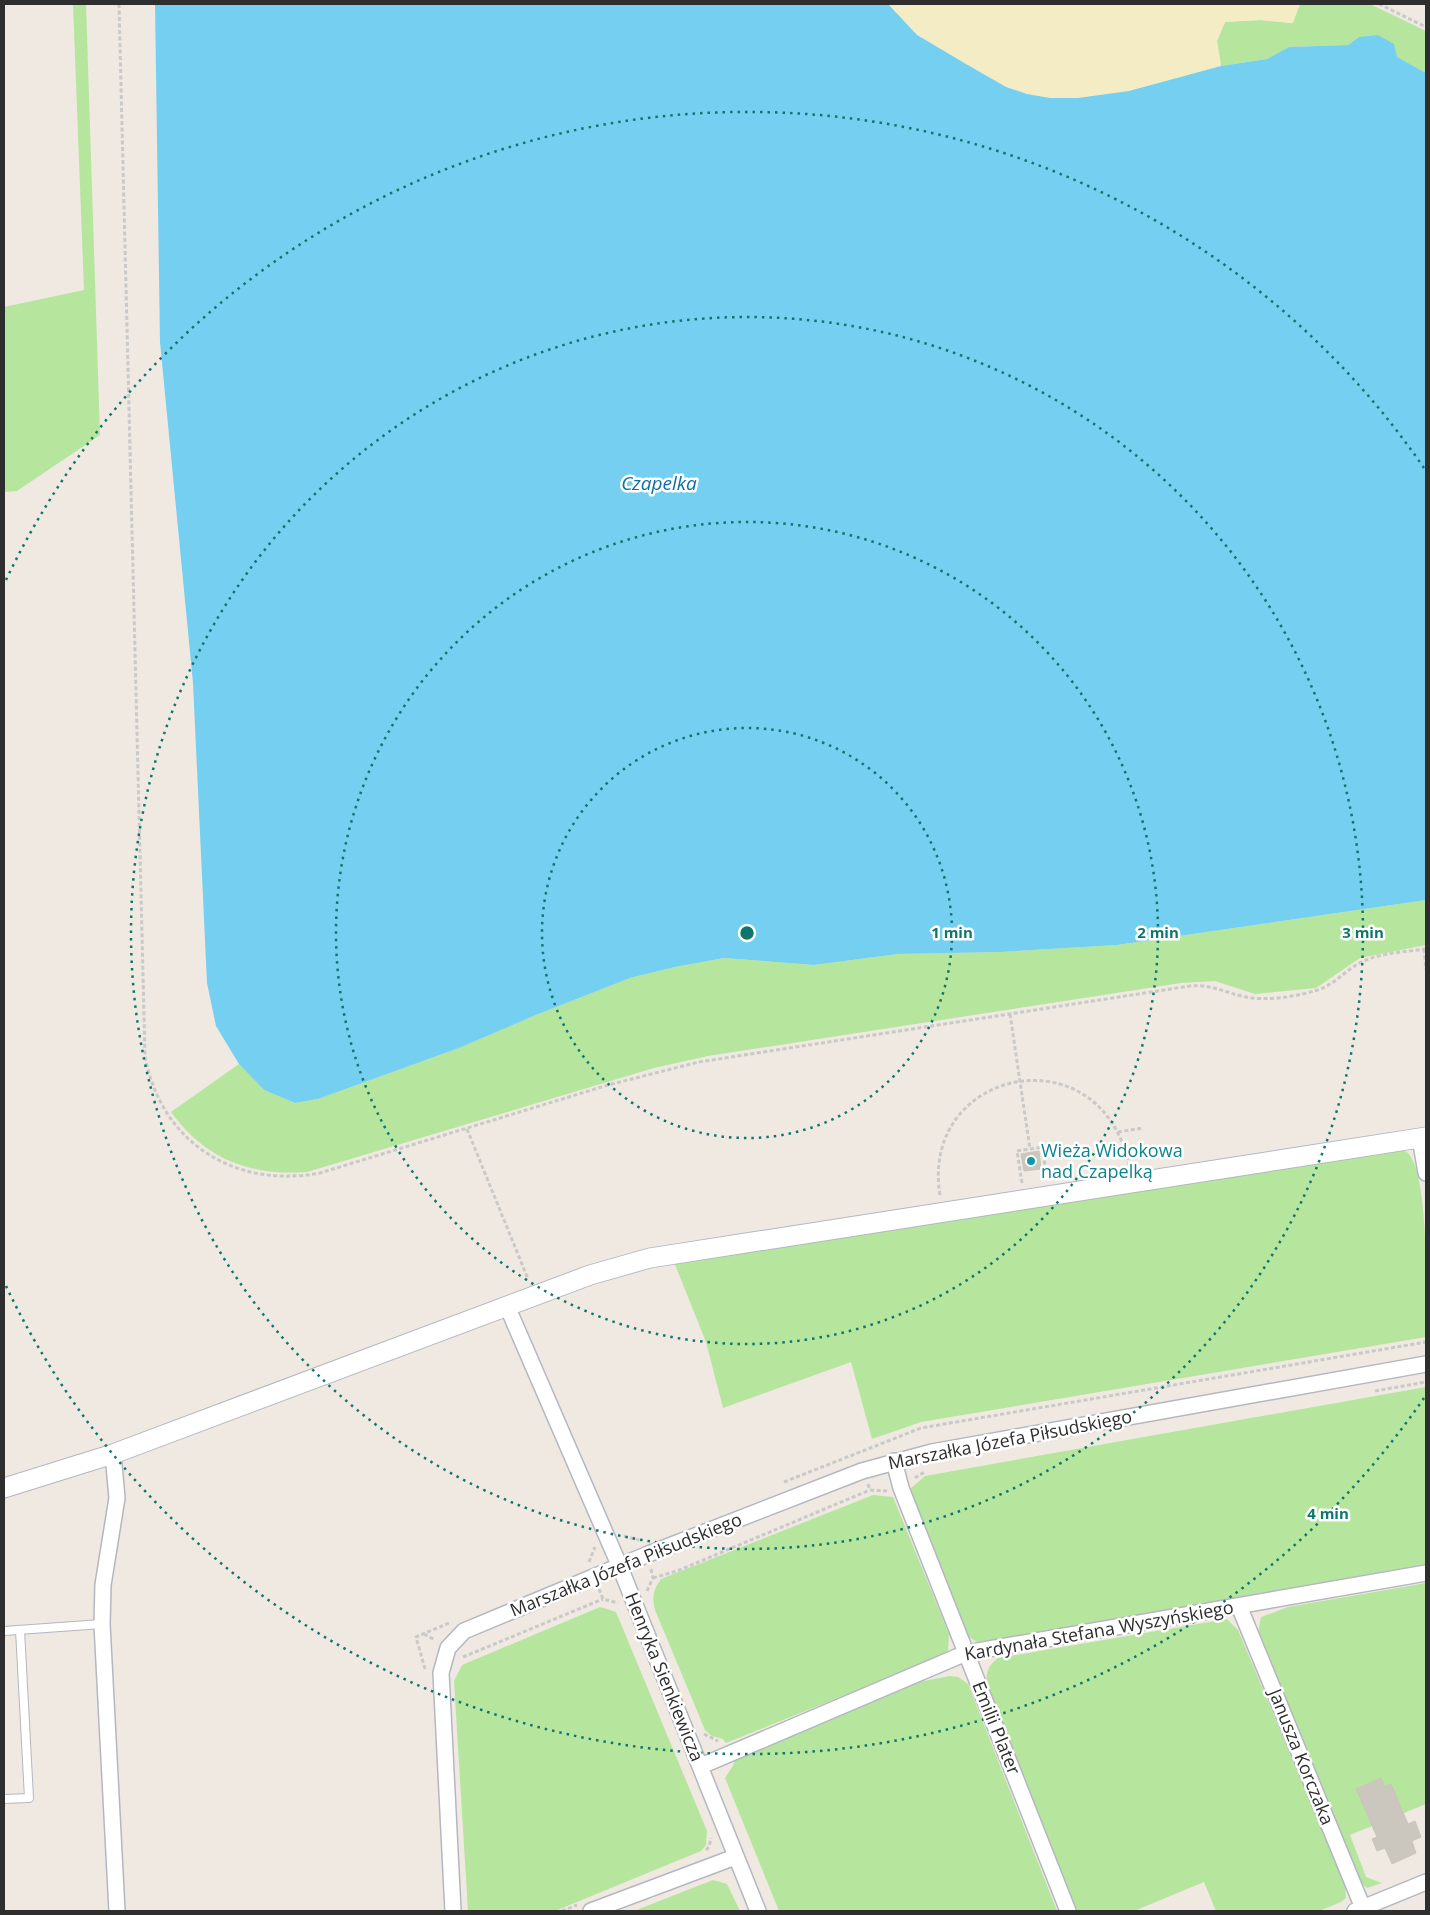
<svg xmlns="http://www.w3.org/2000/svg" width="1430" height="1915" font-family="'Open Sans',sans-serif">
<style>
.green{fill:#b6e59e}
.sand{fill:#f3ecc5}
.water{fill:#75cff0}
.building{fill:#cbc7bf;stroke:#cbc5ba}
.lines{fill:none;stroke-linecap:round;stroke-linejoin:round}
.service-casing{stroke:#b4b7c1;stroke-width:10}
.minor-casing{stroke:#b4b7c1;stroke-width:18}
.tertiary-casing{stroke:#b4b7c1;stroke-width:21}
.path{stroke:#c9c9c9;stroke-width:3;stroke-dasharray:4 2.5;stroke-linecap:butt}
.service{stroke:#fff;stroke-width:8}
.minor{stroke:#fff;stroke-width:15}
.tertiary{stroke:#fff;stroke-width:19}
.ring{fill:none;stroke:#0f766e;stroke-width:2.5;stroke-dasharray:2.5 5}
.culture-dot{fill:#0f9aa8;stroke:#fff;stroke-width:2}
.labels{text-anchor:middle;stroke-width:5;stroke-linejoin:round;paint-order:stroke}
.culture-label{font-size:18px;fill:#0d838f;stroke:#fff;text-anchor:start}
.street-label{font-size:18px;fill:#2e2e2e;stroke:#fff}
.water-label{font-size:19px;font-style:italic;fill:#0d6fa3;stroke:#fff}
.centre{fill:#0f766e;stroke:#fff;stroke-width:2.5}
.ring-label{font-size:15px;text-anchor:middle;font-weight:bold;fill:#0f766e;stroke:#fff;stroke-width:5;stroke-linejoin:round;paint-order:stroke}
</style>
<rect width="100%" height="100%" fill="#efe9e1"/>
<path class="green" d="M73 4H86L100 435 17 491 4 492V307L84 290Z
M1300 4H1370L1426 31V73L1359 37 1348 45 1289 47 1267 59 1221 66 1217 41 1225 22 1260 20 1292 23Z
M1426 900V945L1360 958 1316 988 1255 994 1215 981 1181 983 708 1056 654 1068 307 1172C250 1176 205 1159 171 1112L239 1064 264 1090 295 1103 318 1099 459 1048 536 1015 630 978 675 967 724 958 814 965 898 954 1001 952 1117 945Z
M1398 1148C1401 1150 1406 1151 1408 1153 1430 1177 1426 1300 1426 1337L921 1422 872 1439 851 1362 723 1408 706 1342 674 1262Z
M1426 1387V1568L982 1645 969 1637 909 1490 925 1476Z
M873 1495 893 1497 949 1634 948 1650 942 1656 726 1743 723 1739 712 1736 705 1730 655 1610C652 1597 653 1590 661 1579Z
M1426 1583V1804L1350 1835 1366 1877 1382 1883 1367 1888 1360 1882 1258 1632 1261 1617 1288 1607Z
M600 1607 616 1612 707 1831 706 1845 701 1851 555 1911H468L454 1681 462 1665Z
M1227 1619 1238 1630 1345 1885 1346 1898 1341 1902 1319 1911H1216L1204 1882 1134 1911H1076L987 1686C986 1672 987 1667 998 1658Z
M950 1676 958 1677 968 1684 1057 1911H779L725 1778 734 1764 733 1759 918 1682Z
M713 1880 727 1884 740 1911H634Z"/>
<path class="sand" d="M888 4H1300L1293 23 1260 20 1225 22 1217 41 1221 66C1164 83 1086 110 1027 94 1002 87 978 72 956 58 930 43 906 29 888 4Z"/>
<path class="water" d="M155 4H888L917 35 966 64 1006 87 1027 94 1050 98H1078L1129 91 1221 66 1267 59 1289 47 1348 45 1359 37 1378 35 1394 44 1397 57 1426 73V900L1117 945 1001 952 898 954 814 965 724 958 675 967 630 978 536 1015 459 1048 318 1099 295 1103 264 1090 239 1064 216 1026 207 983 193 683 160 342Z"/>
<path class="building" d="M1039 1151 1041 1169 1024 1171 1021 1154Z
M1381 1778 1385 1787 1391 1784 1408 1824 1415 1821 1421 1837 1412 1841 1416 1853 1392 1864 1385 1848 1377 1851 1372 1839 1377 1837 1356 1789Z"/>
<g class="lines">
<defs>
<path id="service" d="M4 1631 102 1624
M4 1799 29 1798 20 1630"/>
<path id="minor" d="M1420 1138 1426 1173
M507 1306 620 1567 758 1911
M113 1454 117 1498 103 1585 102 1624 117 1911
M894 1461 901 1488 1068 1911
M1239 1606 1363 1908
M701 1766 966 1653 1426 1573
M453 1911 441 1673 448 1648 464 1631 646 1555 862 1471 932 1452 1426 1364
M591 1911 735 1857
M1355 1911 1426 1882"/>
<path id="tertiary" d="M4 1488 113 1454 590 1275 650 1258 1426 1137"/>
</defs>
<use href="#service" class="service-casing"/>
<use href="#minor" class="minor-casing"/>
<use href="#tertiary" class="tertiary-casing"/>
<path class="path" d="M119 4 145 1056C161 1143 235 1189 320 1173L608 1085 699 1062 1190 986C1213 984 1225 993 1246 997 1266 1001 1294 997 1314 991 1331 987 1342 974 1356 965 1375 953 1404 952 1426 949
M1379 4 1426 27
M1424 949 1426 970
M1010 1014 1030 1149
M467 1129 528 1279
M1118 1132 1143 1128
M1022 1183 1017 1151 1042 1147 1047 1179
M940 1195C919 1069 1100 1030 1129 1165
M1375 1391 1426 1382
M915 1478 926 1471
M784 1482 921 1428 1426 1342
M868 1484 870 1490 887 1491
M624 1536 639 1540
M589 1562 595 1547
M653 1578 677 1571 870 1490
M599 1589 603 1599 618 1603
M647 1591 653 1578 651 1569
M424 1634 435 1640
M463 1657 603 1599
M425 1669 416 1637 449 1623
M704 1734 718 1741
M706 1850 709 1847 711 1838
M562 1911 577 1905"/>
<use href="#service" class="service"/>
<use href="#minor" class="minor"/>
<use href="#tertiary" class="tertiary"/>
</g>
<g class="ring">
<circle cx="747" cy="933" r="205"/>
<circle cx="747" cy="933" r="411"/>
<circle cx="747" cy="933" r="616"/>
<path d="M1424 1398A821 821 0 0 1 6 1286M6 580A821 821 0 0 1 1424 468"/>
</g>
<circle class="culture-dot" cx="1031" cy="1161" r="5"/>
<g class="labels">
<g class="culture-label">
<text x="1041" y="1157">Wieża Widokowa<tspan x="1041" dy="21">nad Czapelką</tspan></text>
</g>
<g class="street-label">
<text transform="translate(1010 1440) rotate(-11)" y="6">Marszałka Józefa Piłsudskiego</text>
<text transform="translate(626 1565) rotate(-22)" y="6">Marszałka Józefa Piłsudskiego</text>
<text transform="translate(1099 1631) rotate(-10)" y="6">Kardynała Stefana Wyszyńskiego</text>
<text transform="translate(664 1677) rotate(68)" y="6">Henryka Sienkiewicza</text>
<text transform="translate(996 1728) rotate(68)" y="6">Emilii Plater</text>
<text transform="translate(1301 1757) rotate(68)" y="6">Janusza Korczaka</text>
</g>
<g class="water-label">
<text x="659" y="490">Czapelka</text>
</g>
</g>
<circle cx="747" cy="933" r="8" class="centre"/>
<g class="ring-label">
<text x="952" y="938">1 min</text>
<text x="1158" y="938">2 min</text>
<text x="1363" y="938">3 min</text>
<text x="1328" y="1519">4 min</text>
</g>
<rect width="1430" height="1915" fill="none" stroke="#2e2e2e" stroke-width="10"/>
</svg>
